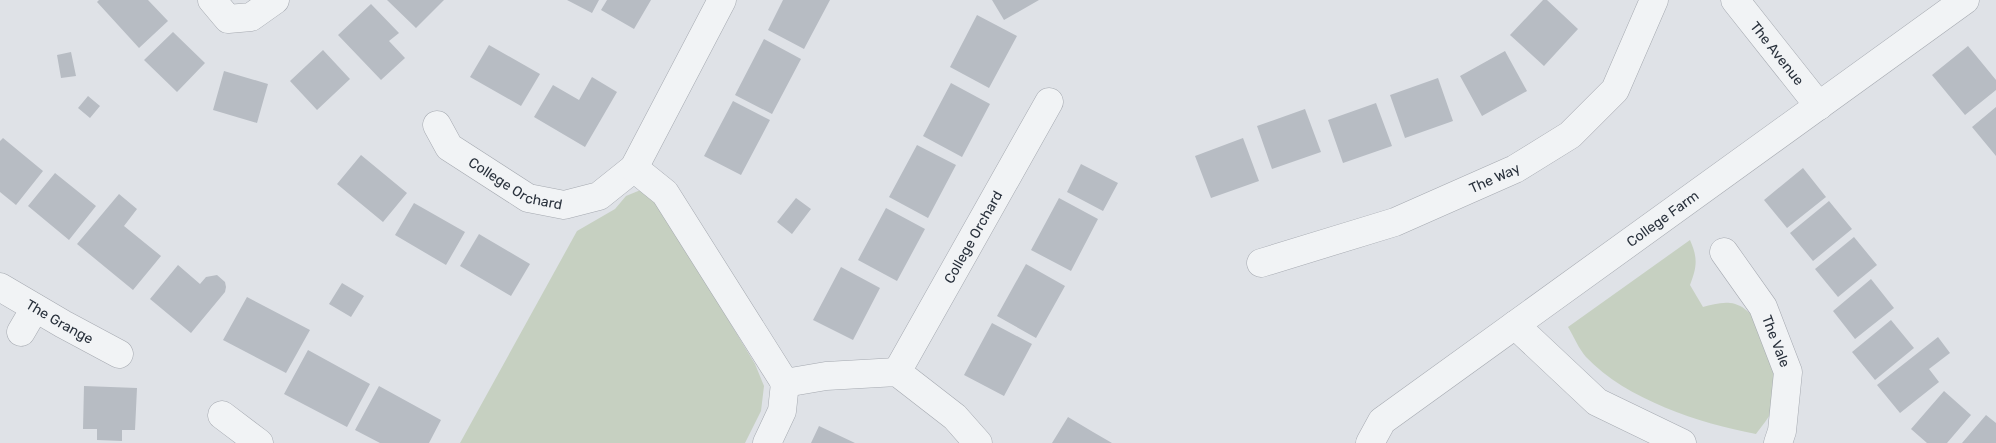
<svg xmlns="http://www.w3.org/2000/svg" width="1996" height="443" font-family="Rubik,sans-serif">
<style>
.green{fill:#c6d0c1}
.building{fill:#b7bcc3}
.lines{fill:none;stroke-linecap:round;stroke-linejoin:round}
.minor-casing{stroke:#a5a9b0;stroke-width:29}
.minor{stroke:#f1f3f5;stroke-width:28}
.labels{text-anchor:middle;stroke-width:4;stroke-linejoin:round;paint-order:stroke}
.street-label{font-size:14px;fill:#29313c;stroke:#eef1f4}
</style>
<rect width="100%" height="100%" fill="#dfe2e7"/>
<path class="green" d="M643 189 657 202 755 364 764 386 761 411 745 443H460L577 231 615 209 626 196Z
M1690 240C1698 258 1697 267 1690 285L1703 307C1711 305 1721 302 1730 303 1765 306 1783 380 1773 408 1770 417 1761 427 1756 434 1699 423 1627 400 1586 357 1579 349 1574 337 1568 327Z"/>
<path class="building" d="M99 0H148L168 21 139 48 97 2Z
M387 0H444L416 28Z
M567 0H599L592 13Z
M607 0H651L634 29 601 10Z
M783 0H830L804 49 768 30Z
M992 0H1039L1004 20Z
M1543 0H1547L1578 29 1544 66 1510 35Z
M371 4 399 33 389 41 405 58 381 80 338 35Z
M977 15 1017 36 989 88 950 67Z
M173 32 205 63 177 92 144 60Z
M764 39 801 59 772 114 735 95Z
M489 45 540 74 521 106 470 77Z
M1968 46 1996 80V90L1965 115 1932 75Z
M323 50 350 79 317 110 290 81Z
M1505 51 1527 91 1482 116 1460 76Z
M71 52 76 76 61 78 57 55Z
M224 71 268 84 257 123 213 110Z
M592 77 617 92 585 147 534 117 553 85 579 100Z
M1438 78 1453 121 1405 138 1390 95Z
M951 83 990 104 962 157 923 136Z
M88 96 100 106 90 118 78 108Z
M733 101 770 120 741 175 704 156Z
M1376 103 1392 146 1343 163 1328 120Z
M1996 107V156L1972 127Z
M1305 109 1321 152 1272 169 1257 126Z
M3 138 43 171 16 205 0 192V141Z
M1243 138 1259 181 1211 198 1195 156Z
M917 145 956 165 928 218 889 197Z
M361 155 407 193 383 222 337 184Z
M1081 164 1118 183 1103 211 1067 192Z
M1803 168 1826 197 1787 228 1764 200Z
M55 173 96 206 69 240 28 206Z
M119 194 137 209 124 226 161 256 133 290 77 244Z
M796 198 811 209 792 234 777 222Z
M1059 198 1098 219 1071 271 1031 250Z
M1829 201 1852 229 1813 261 1790 233Z
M414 203 465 232 446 265 395 235Z
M886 208 925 229 897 281 858 260Z
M479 234 530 264 511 296 460 266Z
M1854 237 1877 265 1838 297 1815 269Z
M1026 264 1065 286 1036 338 997 316Z
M178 265 200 284 206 277 217 275 225 282 226 287 225 292 191 333 150 299Z
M841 267 880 288 853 340 813 320Z
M1871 279 1894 308 1855 339 1833 311Z
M342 283 364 296 351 317 329 304Z
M247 297 310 330 286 373 223 340Z
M1891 320 1914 348 1875 380 1852 352Z
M992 323 1032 344 1004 396 964 375Z
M1938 337 1950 353 1929 369 1939 382 1900 413 1877 385Z
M308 350 370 384 347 427 284 394Z
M84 386 137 388 135 430H122V441L97 440V429H83Z
M379 386 441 420 429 443H380L355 430Z
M1944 391 1971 415 1947 443H1927L1911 429Z
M1986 415 1996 423V443H1962Z
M1068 417 1093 432 1112 443H1052Z
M819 426 855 443H811Z"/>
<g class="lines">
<defs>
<g id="minor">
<path d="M212 0 228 19 251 17 275 0"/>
<path id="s1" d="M1735 0 1819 106"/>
<path id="s2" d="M437 125 449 147 528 198 564 205 599 196 634 168 722 0"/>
<path d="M634 168 665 193 785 383"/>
<path id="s3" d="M1724 252 1763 307 1788 372 1782 431 1778 443"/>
<path id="s4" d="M1261 263 1395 222 1515 169 1570 135 1615 90 1654 0"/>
<path id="s5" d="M0 287 63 324 119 354"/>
<path d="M1515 325 1597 402 1682 443"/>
<path d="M21 332 35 308"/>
<path id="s6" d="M897 372 1049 102"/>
<path d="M222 415 259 443"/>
<path d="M767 443 782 411 785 383 826 376 897 372 955 417 978 443"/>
<path id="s7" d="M1370 443 1382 421 1965 0"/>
</g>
</defs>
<use href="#minor" class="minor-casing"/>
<use href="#minor" class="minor"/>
</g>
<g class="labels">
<g class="street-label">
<text dy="5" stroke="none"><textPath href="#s1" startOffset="68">The Avenue</textPath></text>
<text dy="5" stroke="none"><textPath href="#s4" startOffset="249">The Way</textPath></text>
<text dy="5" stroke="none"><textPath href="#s2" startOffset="102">College Orchard</textPath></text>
<text dy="5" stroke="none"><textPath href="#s7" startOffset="371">College Farm</textPath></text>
<text dy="5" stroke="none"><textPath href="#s6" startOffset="155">College Orchard</textPath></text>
<text dy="5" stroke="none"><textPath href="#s5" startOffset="69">The Grange</textPath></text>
<text dy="5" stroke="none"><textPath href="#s3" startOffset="104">The Vale</textPath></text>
</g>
</g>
</svg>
